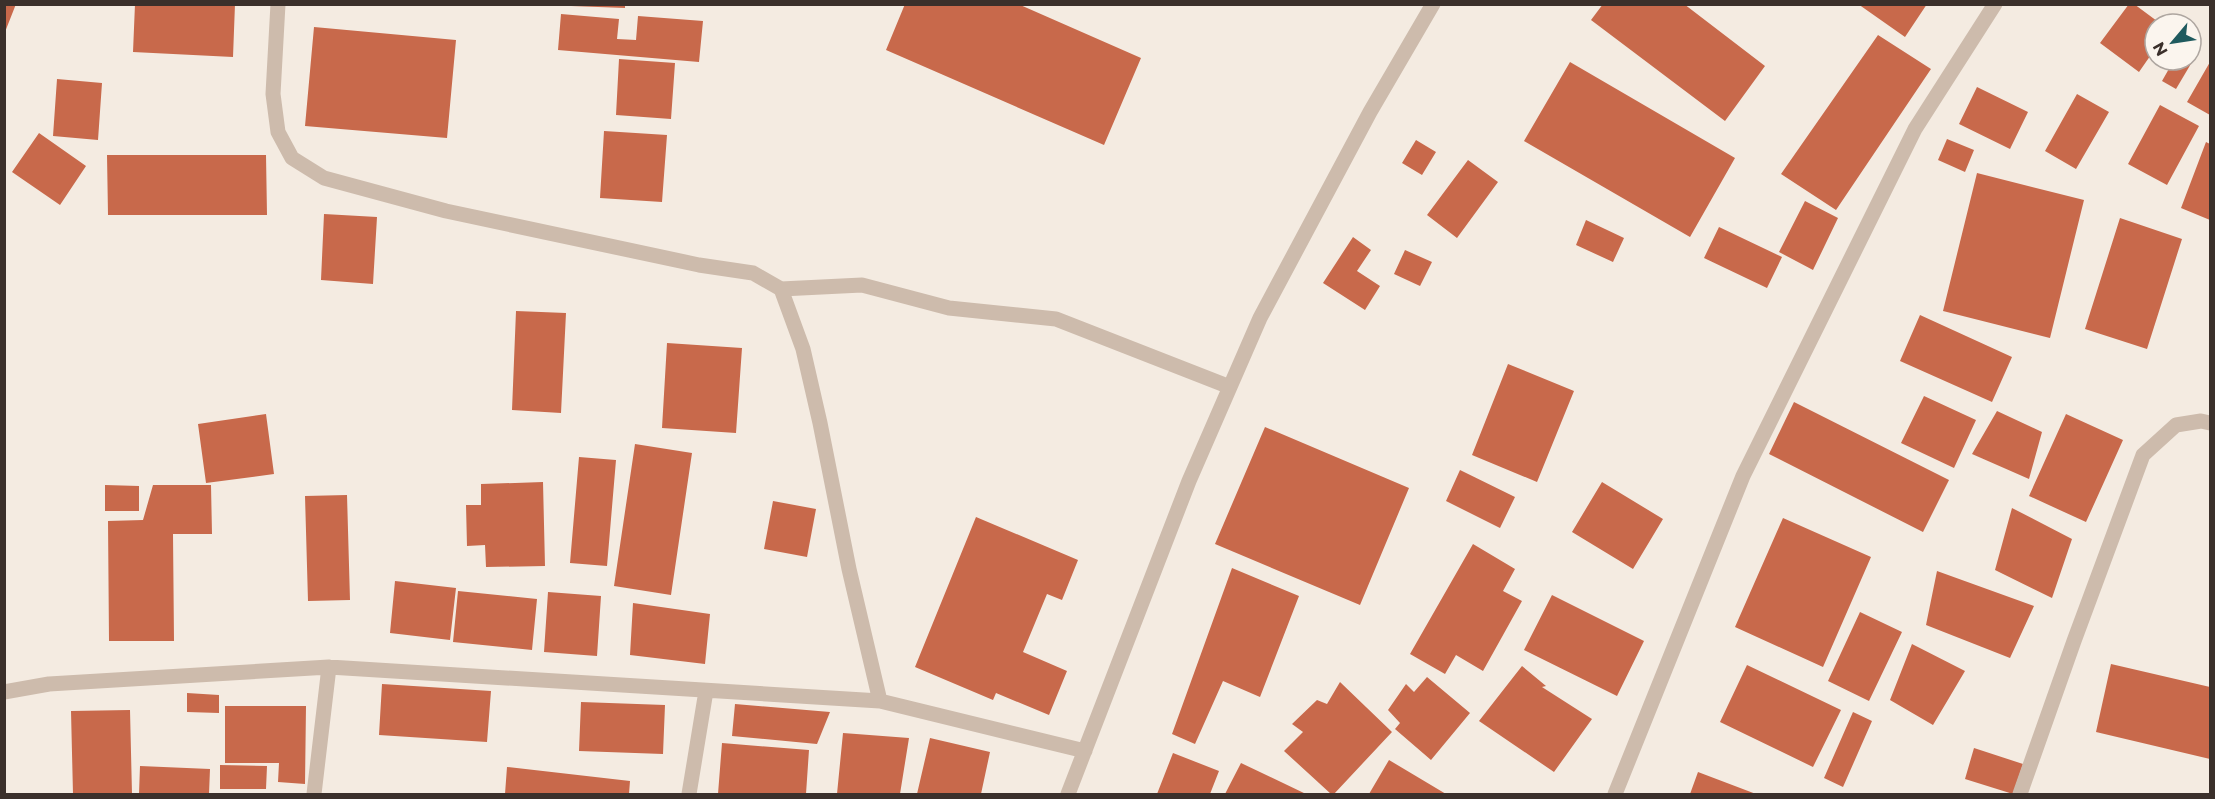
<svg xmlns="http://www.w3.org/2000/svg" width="2215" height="799" font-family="Montserrat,sans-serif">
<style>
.building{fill:#c8694b}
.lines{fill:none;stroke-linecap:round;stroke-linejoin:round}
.minor{stroke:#cdbbac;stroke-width:15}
</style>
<rect width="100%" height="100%" fill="#f4ebe1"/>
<path class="building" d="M4 4H16L5 32H4Z
M135 4H235L233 57 133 52Z
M571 4H625V8L571 6Z
M905 4H1018L1141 58 1104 145 886 50Z
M1603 4H1684L1765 66 1725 121 1591 20Z
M1858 4H1927L1905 37Z
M2129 4H2134L2161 24H2155V49L2139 72 2100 43Z
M561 14 619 19 617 39 636 40 638 16 703 21 699 62 558 50Z
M314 27 456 40 447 138 305 126Z
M1878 35 1931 69 1836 210 1781 174Z
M2191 55 2195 57 2176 89 2162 81 2174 60H2191Z
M619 59 675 63 671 119 616 115Z
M1570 62 1735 158 1690 237 1524 141Z
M2210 62V115L2187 102Z
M57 79 102 83 98 140 53 136Z
M1977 87 2028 112 2010 149 1959 124Z
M2077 94 2109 112 2076 169 2045 151Z
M2160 105 2199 126 2167 185 2128 164Z
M604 131 667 135 662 202 600 198Z
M39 133 86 166 60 205 12 172Z
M1947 139 1974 150 1965 172 1938 160Z
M1416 140 1436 152 1422 175 1402 163Z
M2206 142 2210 144V220L2181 208Z
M107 155H266L267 215H108Z
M1468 160 1498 182 1457 238 1427 215Z
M1977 173 2084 200 2050 338 1943 311Z
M1805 201 1838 218 1813 270 1779 252Z
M324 214 377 217 373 284 321 280Z
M2120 218 2182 239 2147 349 2085 329Z
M1586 220 1624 238 1613 262 1576 245Z
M1719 227 1782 257 1767 288 1704 258Z
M1353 237 1371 250 1357 271 1380 286 1365 310 1323 283Z
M1405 250 1432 262 1420 286 1394 274Z
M516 311 566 313 561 413 512 410Z
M1920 315 2012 357 1992 402 1900 361Z
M667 343 742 348 736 433 662 428Z
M1508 364 1574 391 1537 482 1472 455Z
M1924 396 1976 420 1954 468 1901 443Z
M1794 402 1949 480 1923 532 1769 454Z
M1997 411 2042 432 2029 479 1972 454Z
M266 414 274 474 206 483 198 424Z
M2066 414 2123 440 2086 522 2029 496Z
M1265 427 1409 488 1360 605 1215 544Z
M635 444 692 453 671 595 614 586Z
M579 457 616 460 607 566 570 563Z
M1460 470 1515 497 1500 528 1446 501Z
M543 482 545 566 486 567 485 545 467 546 466 505H481V484Z
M1602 482 1663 519 1633 569 1572 532Z
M105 485 139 486V511H105Z
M153 485H211L212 534H173L174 641H109L108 521 143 520Z
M347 495 350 600 308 601 305 496Z
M773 501 816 509 807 557 764 549Z
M2012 508 2072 539 2052 598 1995 570Z
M976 517 1078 560 1062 600 1047 594 1023 652 1067 671 1049 715 996 693 993 700 915 667Z
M1783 518 1871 557 1823 667 1735 627Z
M1473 544 1515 569 1503 591 1522 601 1483 671 1456 655 1445 674 1410 654Z
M1232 568 1299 596 1260 697 1223 681 1195 744 1172 734Z
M1937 571 2034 606 2010 658 1926 625Z
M395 581 456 588 450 640 390 633Z
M458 591 537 599 532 650 453 642Z
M548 592 601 596 597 656 544 652Z
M1552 595 1644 641 1617 696 1524 650Z
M633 603 710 614 705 664 630 655Z
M1860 612 1902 632 1869 701 1828 681Z
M1912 644 1965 671 1933 725 1890 700Z
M2111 664 2210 687V759L2096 732Z
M1747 665 1841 710 1813 767 1720 722Z
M1522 666 1546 686 1542 687 1592 719 1554 772 1479 721Z
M1427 677 1470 713 1431 760 1395 729 1400 723 1388 710 1406 684 1414 692Z
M1340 682 1392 732 1334 794H1331L1284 751 1303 732 1292 724 1317 700 1327 704Z
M382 684 491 691 487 742 379 735Z
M187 693 219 695V713L187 712Z
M581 702 665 705 663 754 579 751Z
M735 704 830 712 817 744 732 736Z
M225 706H306L305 784 278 782 279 763H225Z
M130 710 132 794H73L71 711Z
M1853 712 1872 721 1843 787 1824 778Z
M843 733 909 738 900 794H837Z
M930 738 990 752 981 794H917Z
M722 743 809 750 806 794H718Z
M1974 748 2023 764 2013 794 1965 779Z
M1173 753 1219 771 1210 794H1157Z
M1389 760 1446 794H1369Z
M1241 763 1306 794H1225Z
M220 765 267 766 266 789H220Z
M140 766 210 769 209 794H139Z
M507 767 630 781 629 794H505Z
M1698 772 1756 794H1690Z"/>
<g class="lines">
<path class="minor" d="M278 4 273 94 278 132 292 158 324 178 446 211 699 265 753 273 781 289 803 349 820 423 849 569 880 701
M781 289 862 285 949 308 1056 319 1230 387
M4 692 49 684 329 667 880 701 1085 751
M314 794 329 667
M689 794 706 691
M1068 794 1189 481 1260 318 1370 112 1433 4
M1615 794 1743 476 1915 129 1995 4
M2020 794 2074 641 2143 455 2176 425 2201 421 2210 423"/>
</g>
<rect width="2215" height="799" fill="none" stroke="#3b302b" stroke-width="12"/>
<g transform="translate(2173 42) rotate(241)"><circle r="28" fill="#fbf5ee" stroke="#aea6a0" stroke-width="1.5"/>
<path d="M0-4.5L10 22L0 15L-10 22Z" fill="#1f5a5e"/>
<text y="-9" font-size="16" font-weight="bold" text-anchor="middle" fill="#3b302b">N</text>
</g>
</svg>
